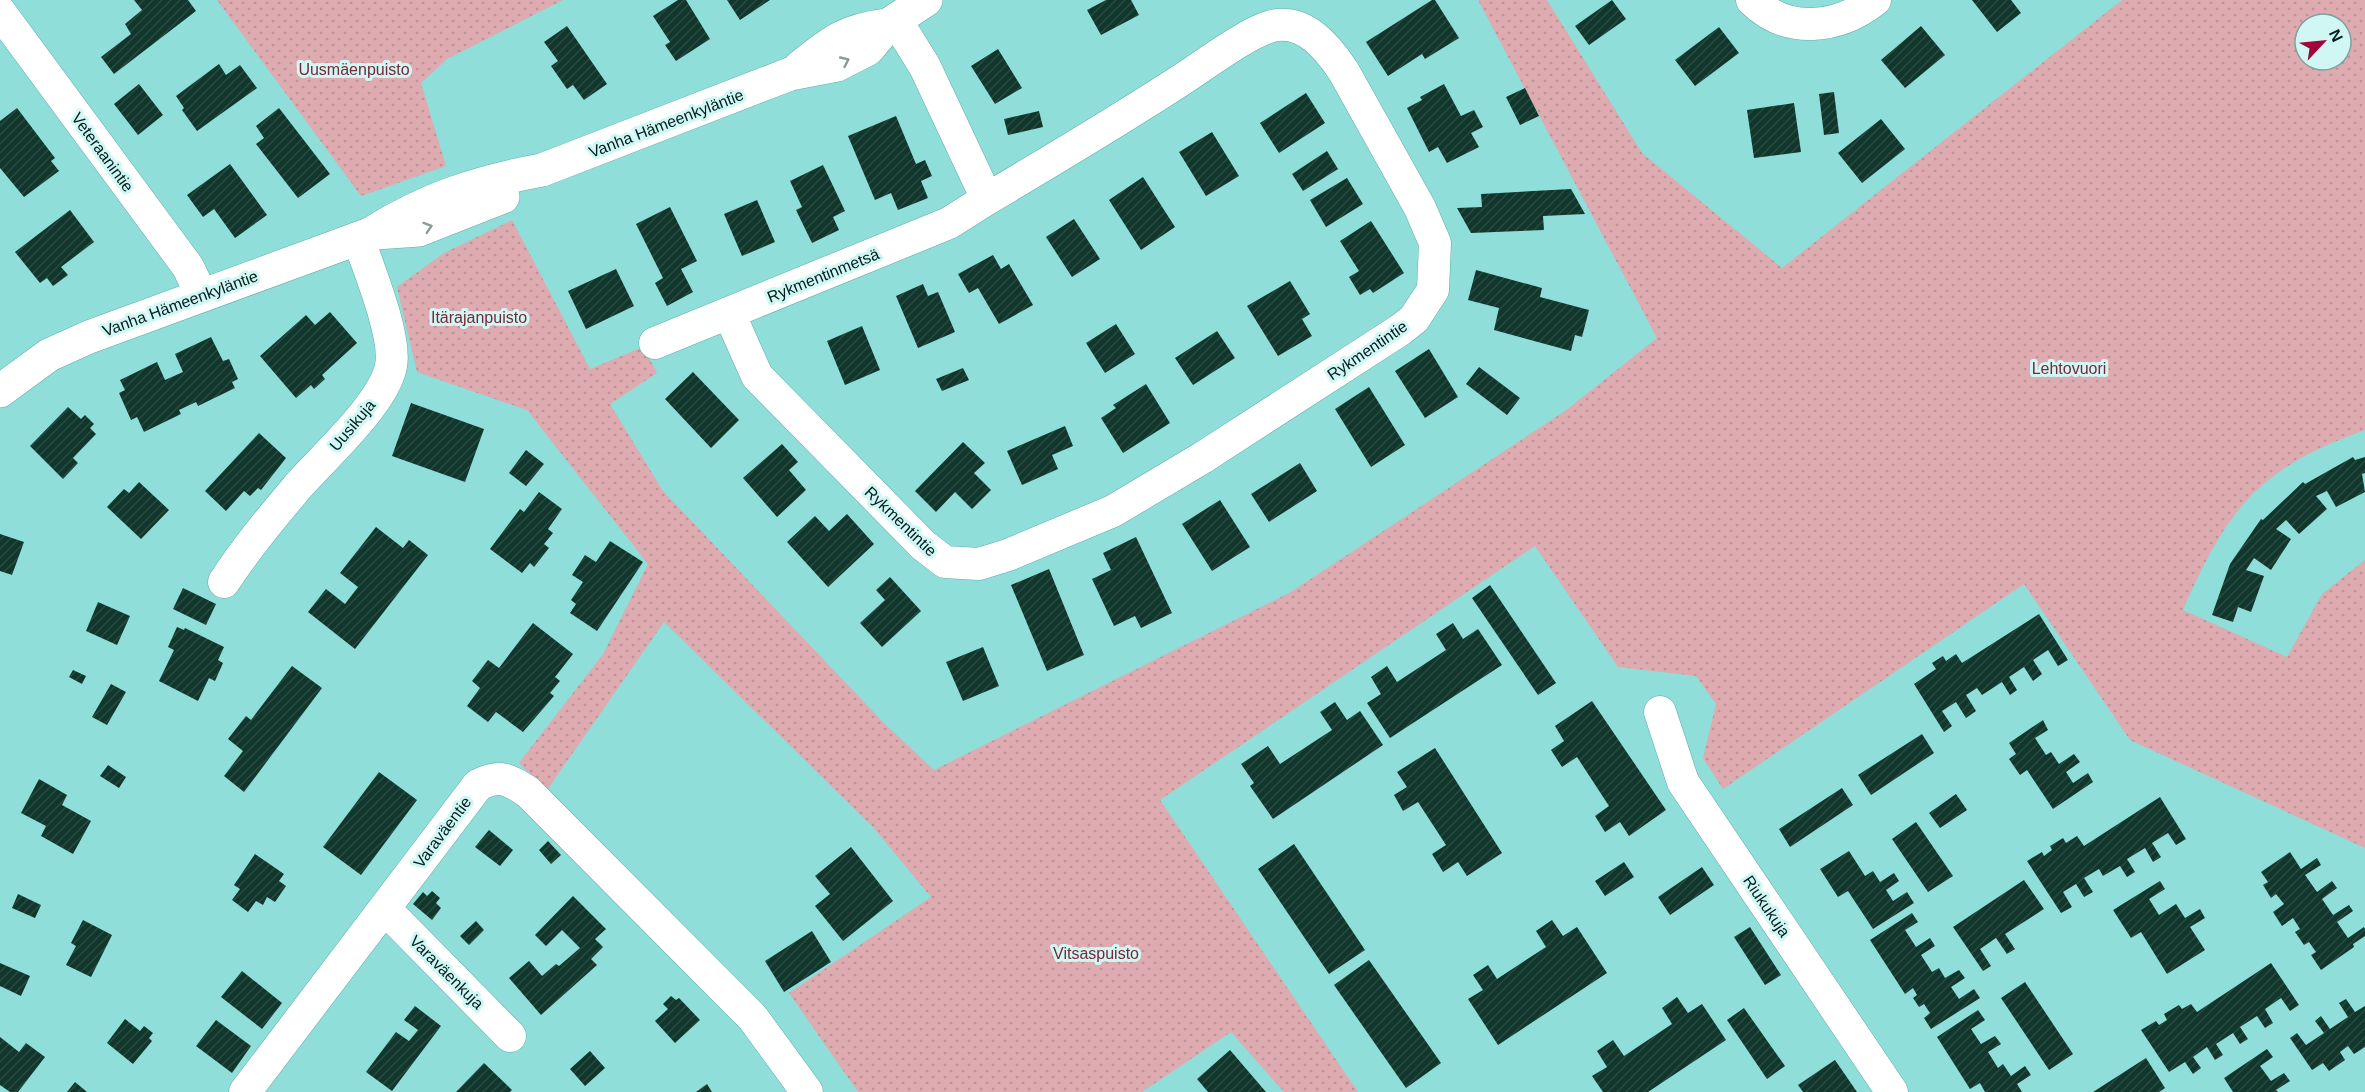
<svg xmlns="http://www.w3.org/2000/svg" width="2365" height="1092" font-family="Helvetica,sans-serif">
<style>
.park{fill:url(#park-dots);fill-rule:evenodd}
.building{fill:url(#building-hatch)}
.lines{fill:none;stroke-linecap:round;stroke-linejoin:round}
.minor-casing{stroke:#60adaa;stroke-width:33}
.tertiary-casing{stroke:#60adaa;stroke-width:34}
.minor{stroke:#fff;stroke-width:32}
.tertiary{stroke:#fff;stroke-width:33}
.oneway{stroke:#8c9a9a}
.labels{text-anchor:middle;stroke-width:6;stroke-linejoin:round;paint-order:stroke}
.park-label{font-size:16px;fill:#782737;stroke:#d1f7f4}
.street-label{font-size:16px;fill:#001f1e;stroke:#d1f7f4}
</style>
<defs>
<pattern id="park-dots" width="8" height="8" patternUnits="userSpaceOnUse" patternTransform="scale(1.5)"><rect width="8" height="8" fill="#ddabb0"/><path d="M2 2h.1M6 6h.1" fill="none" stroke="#bc9397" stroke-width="1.8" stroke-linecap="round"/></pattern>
<pattern id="building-hatch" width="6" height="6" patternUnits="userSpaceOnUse" patternTransform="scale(1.5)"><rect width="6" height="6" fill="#11362b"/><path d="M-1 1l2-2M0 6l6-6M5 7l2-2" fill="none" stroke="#294a41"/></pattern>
</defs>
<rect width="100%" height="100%" fill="#8fdeda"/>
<path class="park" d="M217 0H563L447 59 421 83 446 166 361 196Z
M1478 0H1547L1642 153 1782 268 2122 0H2365V430C2257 469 2228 508 2183 610L2287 657 2322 594 2365 560V848L2130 740 2024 584 1723 789 1703 758 1716 704 1696 676 1618 667 1535 546 1160 800 1358 1092H1284L1231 1032 1142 1092H858L789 993 931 897 873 827 664 622 547 790 519 763 603 654 648 564 527 410 417 372 397 287 444 253 512 220 590 369 643 347 657 373 610 404 663 491 885 724 934 770 1291 592 1565 411 1657 338ZM2305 24H2341V60H2305Z"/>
<path class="building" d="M134 0H188L196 11 114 74 101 57 131 34 125 24 142 10Z
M678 0H686L710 39 676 61 665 45 670 42 653 16Z
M727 0H770L740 20Z
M1106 0H1131L1139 15 1101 35 1087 10Z
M1432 0H1435L1459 38 1425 59 1422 54 1388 76 1366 42Z
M1612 0 1626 19 1589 45 1575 26Z
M1972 0H2011L2021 13 1997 32Z
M567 26 607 84 584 100 573 85 567 89 551 66 558 61 544 42Z
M1921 26 1945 55 1905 88 1881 60Z
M1719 27 1739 53 1695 86 1675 60Z
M998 49 1022 88 995 104 971 66Z
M219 64 226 75 240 65 257 88 197 131 182 110 184 108 176 96Z
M139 84 163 115 138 135 114 104Z
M1444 84 1461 116 1474 110 1483 127 1471 133 1479 147 1447 163 1438 147 1429 152 1407 108 1422 100 1420 97Z
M1525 88 1539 116 1520 125 1506 97Z
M1834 92 1839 133 1824 135 1819 94Z
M1306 93 1325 123 1279 153 1260 123Z
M1794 103 1801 152 1754 158 1747 110Z
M17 108 55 158 51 161 59 171 24 197 0 168V121Z
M279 108 330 174 298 198 256 144 264 138 256 126Z
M1039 111 1043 127 1008 135 1004 119Z
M896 116 916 164 925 160 932 176 921 181 928 198 898 210 891 193 875 200 848 136Z
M1881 119 1905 149 1862 183 1838 153Z
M1212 132 1239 176 1206 196 1179 152Z
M1327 151 1338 169 1303 191 1292 174Z
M230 164 267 215 235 238 214 209 203 217 187 195Z
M823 165 845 211 833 217 839 230 812 243 796 210 802 207 790 181Z
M1143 177 1175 227 1141 250 1109 200Z
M1347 178 1363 204 1326 227 1310 200Z
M1571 189 1585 214 1543 216 1544 230 1471 233 1457 208 1482 207 1481 194Z
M757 200 775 242 742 256 724 214Z
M670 207 697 261 681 269 693 292 667 306 655 283 663 278 636 224Z
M70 210 94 242 61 267 68 275 53 286 47 278 40 283 15 252Z
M1074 219 1100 259 1072 277 1046 237Z
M1371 221 1404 273 1373 293 1370 289 1360 295 1349 277 1359 271 1340 241Z
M993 255 1001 269 1009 264 1033 305 999 324 978 288 969 293 958 274Z
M616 269 634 306 586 329 568 291Z
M1476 270 1542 288 1540 297 1589 310 1582 337 1575 335 1571 351 1494 330 1499 308 1468 300Z
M1290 281 1310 314 1302 319 1312 336 1278 356 1247 306Z
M923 284 928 296 938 292 955 332 918 348 896 296Z
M330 312 357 343 322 375 325 379 314 389 311 385 296 398 260 356 306 315 315 325Z
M1116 324 1135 354 1105 373 1086 343Z
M862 326 880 370 845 385 827 341Z
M1217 331 1235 358 1193 385 1175 358Z
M211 337 223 361 229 359 238 379 232 382 235 388 198 406 196 402 179 410 181 414 144 432 137 417 131 420 119 393 125 390 120 380 157 362 165 380 183 372 175 354Z
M1429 349 1458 397 1425 418 1395 371Z
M1479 367 1520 398 1507 415 1466 384Z
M963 368 969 380 942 391 936 379Z
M693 372 739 420 711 448 665 399Z
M1146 384 1170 423 1123 453 1101 418 1116 408 1113 405Z
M1369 387 1405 445 1371 467 1335 409Z
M411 403 484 429 465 482 392 456Z
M68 407 81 419 85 415 94 424 90 428 96 434 73 458 78 463 63 479 30 446Z
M1065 426 1073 446 1052 455 1058 469 1022 485 1007 451Z
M259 433 286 458 261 490 258 488 250 496 244 491 226 511 205 491Z
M963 442 985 463 974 473 991 490 972 509 955 492 936 512 915 491Z
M782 444 798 462 789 470 806 490 777 517 743 478Z
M526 450 544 464 526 486 509 473Z
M2353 457 2355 460 2365 457V473L2362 474 2365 492 2336 507 2327 491 2316 496 2327 509 2299 534 2286 520 2276 529 2291 539 2271 570 2254 558 2246 570 2264 576 2251 612 2238 607 2233 622 2212 615 2230 564 2261 519 2263 520 2303 482 2305 484Z
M1300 463 1317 491 1269 522 1251 494Z
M139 482 169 510 141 539 107 507 124 489 129 493Z
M539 492 562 509 548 529 553 533 544 544 549 548 534 567 530 563 522 573 490 549 520 509 524 512Z
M1220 500 1250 547 1212 571 1182 524Z
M847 514 874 544 828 587 787 542 815 516 829 531Z
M376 527 403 548 409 540 428 555 355 649 308 612 326 589 345 604 358 587 340 573Z
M0 534 24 542 12 575 0 571Z
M1136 537 1172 613 1141 628 1135 616 1114 626 1092 579 1111 570 1103 553Z
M610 541 643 562 597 631 570 613 576 604 571 600 583 582 572 575 585 555 596 562Z
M1049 569 1084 655 1047 671 1011 585Z
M890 577 921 611 882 647 860 623 885 600 876 590Z
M1490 585 1556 683 1538 695 1472 598Z
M183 588 216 604 206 625 173 609Z
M98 602 130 616 117 645 86 631Z
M2039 614 2068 660 2058 666 2048 650 2033 660 2042 674 2033 681 2024 667 2009 677 2017 690 2010 695 2002 682 1982 695 1977 688 1966 695 1976 711 1966 718 1956 702 1942 711 1952 726 1944 732 1914 684 1936 669 1932 663 1943 656 1946 661 1956 654 1962 663Z
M533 623 573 654 555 677 560 681 550 693 554 696 523 732 496 712 488 722 467 706 480 688 472 681 488 660 499 668Z
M1453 623 1463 639 1478 629 1502 665 1390 738 1367 703 1381 694 1371 677 1387 666 1397 682 1446 650 1436 634Z
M177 627 184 630 185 628 224 647 218 660 223 663 215 681 209 678 198 701 159 681 174 650 168 647Z
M983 647 999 686 963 701 946 662Z
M292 666 322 688 244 792 224 776 243 751 228 739 246 716 251 720Z
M73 670 86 676 82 684 69 677Z
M111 684 126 692 107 725 92 717Z
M1592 701 1666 810 1629 836 1620 822 1605 832 1595 816 1609 806 1577 757 1562 767 1551 750 1564 741 1555 726Z
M1335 702 1347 720 1360 711 1383 745 1273 819 1250 786 1254 783 1241 764 1268 746 1280 764 1332 730 1320 712Z
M2043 720 2048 730 2035 738 2046 755 2051 752 2059 764 2074 754 2080 762 2066 772 2073 783 2088 773 2093 782 2053 809 2027 770 2020 775 2009 759 2016 754 2009 743Z
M1922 734 1934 753 1871 795 1858 775Z
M1435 748 1502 853 1467 876 1458 862 1443 872 1432 854 1446 845 1418 802 1403 811 1394 795 1407 787 1397 772Z
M108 765 126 777 119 788 100 776Z
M379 772 417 800 361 875 323 847Z
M39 779 67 795 62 805 91 821 73 854 41 836 46 826 21 813Z
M1842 788 1853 805 1790 847 1779 829Z
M1956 794 1967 810 1940 828 1929 813Z
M2160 797 2186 839 2176 845 2168 833 2152 843 2161 857 2153 862 2145 848 2127 859 2135 872 2127 877 2120 866 2103 876 2099 869 2084 878 2093 892 2084 897 2076 884 2063 892 2072 907 2061 913 2027 861 2042 852 2044 856 2052 850 2050 846 2063 838 2066 843 2077 836 2084 846Z
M1916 822 1953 876 1928 892 1892 839Z
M489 830 513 850 500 866 475 847Z
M548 841 561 855 551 864 539 850Z
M1294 844 1365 950 1329 974 1258 869Z
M851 847 893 901 843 941 815 906 830 894 815 876Z
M1849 851 1865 876 1873 871 1880 882 1894 873 1899 881 1886 890 1893 901 1907 892 1914 903 1873 929 1848 891 1838 897 1820 869Z
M2290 852 2301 869 2317 858 2321 865 2305 875 2317 892 2332 881 2337 888 2322 899 2333 915 2349 905 2353 911 2337 922 2348 938 2364 927 2365 929V936L2353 944 2354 947 2321 970 2311 955 2316 952 2309 942 2304 945 2295 932 2300 929 2293 918 2282 926 2273 912 2284 904 2276 894 2271 898 2263 885 2268 882 2261 872Z
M255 854 284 874 279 881 286 886 275 902 267 897 263 905 256 901 248 912 232 900 240 889 234 885Z
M1624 862 1634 877 1605 896 1595 881Z
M1702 867 1714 885 1670 915 1658 897Z
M2024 880 2044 909 2005 934 2015 949 2007 954 1996 938 1980 949 1991 966 1983 971 1953 927Z
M2160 881 2165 889 2149 899 2159 915 2176 904 2185 918 2200 909 2205 918 2190 927 2205 950 2167 974 2141 932 2131 938 2113 910Z
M432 891 440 898 436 903 441 908 432 920 413 904 423 892 427 896Z
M18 894 41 905 35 918 12 908Z
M573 896 606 929 595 939 603 947 591 959 597 965 541 1015 509 978 529 961 542 976 556 964 559 966 580 948 562 930 546 946 535 935Z
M1912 913 1918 922 1905 930 1916 947 1930 938 1935 946 1921 955 1932 972 1939 968 1945 978 1959 970 1965 978 1951 987 1959 999 1974 989 1980 998 1931 1029 1924 1018 1930 1013 1924 1004 1919 1007 1913 998 1917 995 1913 988 1905 994 1870 940Z
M83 920 112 935 91 977 66 965 76 946 71 943Z
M1552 920 1563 936 1577 927 1607 973 1498 1045 1468 999 1483 990 1473 975 1488 965 1497 979 1546 947 1536 931Z
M476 921 484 930 469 945 460 936Z
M1750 927 1781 975 1765 985 1734 937Z
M812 931 831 962 784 992 765 961Z
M1369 960 1441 1063 1406 1088 1334 985Z
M0 963 30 976 21 996 0 986Z
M2271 963 2299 1005 2290 1011 2281 998 2265 1009 2273 1023 2265 1028 2257 1016 2240 1027 2248 1039 2240 1044 2233 1033 2216 1044 2223 1055 2215 1060 2207 1047 2193 1057 2201 1068 2193 1074 2185 1062 2169 1072 2141 1030 2156 1021 2159 1025 2167 1020 2164 1014 2179 1005 2182 1009 2191 1004 2197 1012Z
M242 971 282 1003 262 1029 221 997Z
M2025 982 2073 1054 2049 1070 2001 998Z
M671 996 676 1000 679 998 700 1020 675 1043 655 1021 668 1009 663 1004Z
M1677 997 1688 1013 1702 1004 1726 1040 1648 1092H1603L1592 1076 1607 1067 1597 1051 1613 1040 1624 1056 1672 1024 1662 1008Z
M2346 999 2355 1012 2365 1006V1047L2354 1054 2348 1046 2340 1052 2345 1060 2329 1071 2323 1063 2312 1070 2290 1038 2297 1033 2306 1045 2324 1033 2315 1021 2321 1016 2330 1029 2348 1017 2339 1003Z
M415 1006 441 1026 392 1091 366 1072 396 1032 409 1041 418 1030 404 1020Z
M1744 1008 1785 1066 1767 1079 1727 1020Z
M1978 1010 1985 1020 1971 1029 1981 1044 1995 1036 2001 1044 1988 1052 1998 1068 2003 1064 2011 1076 2025 1066 2031 1075 2017 1084 2022 1092H1985L1980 1083 1970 1089 1937 1037Z
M125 1019 140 1031 144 1026 153 1033 149 1038 152 1041 133 1064 107 1043Z
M216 1020 251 1046 232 1073 196 1046Z
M0 1037 19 1052 26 1043 45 1057 18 1092H10L0 1085Z
M2267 1049 2273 1057 2260 1066 2271 1081 2284 1073 2290 1081 2276 1090 2278 1092H2233L2224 1078Z
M1230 1050 1266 1092H1208L1197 1079Z
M590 1051 605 1068 585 1086 570 1069Z
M2146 1058 2165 1088 2159 1092H2093Z
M1835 1060 1857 1092H1803L1798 1085Z
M484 1063 512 1090 510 1092H456Z
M75 1082 87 1092H67Z
M707 1084 712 1092H696Z"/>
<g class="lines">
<defs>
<path id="minor" d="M1752 0C1787 35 1838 29 1875 0
M0 12 188 267 201 294
M729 313 757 376 923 545 945 562 979 564 1008 555 1113 511 1202 458 1400 330 1414 319 1433 290 1435 243 1420 208 1344 72C1329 49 1305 18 1272 26 1246 33 1202 67 1178 82 1115 123 1051 161 987 199L925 67 896 20
M655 343 949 223 987 199
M224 582C246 548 273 516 299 485 325 456 384 403 391 366 397 337 368 267 358 238
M1660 712 1683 782 1892 1092
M385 909 510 1036
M245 1092 478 785C500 774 508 779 528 792L753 1018 807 1092"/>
<path id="tertiary" d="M800 67C832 41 846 30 888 25
M375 233 419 230 503 197
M0 391 49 355 89 337 370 234C426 199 476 182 542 170L790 74 837 65 868 49 888 25 926 0"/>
</defs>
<use href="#minor" class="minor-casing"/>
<use href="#tertiary" class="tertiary-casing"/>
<use href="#minor" class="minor"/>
<use href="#tertiary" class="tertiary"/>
</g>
<defs><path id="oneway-chevron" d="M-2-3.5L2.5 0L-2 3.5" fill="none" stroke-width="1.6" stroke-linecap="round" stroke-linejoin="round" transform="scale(1.5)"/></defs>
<g class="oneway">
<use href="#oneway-chevron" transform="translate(845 61) rotate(-25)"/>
<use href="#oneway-chevron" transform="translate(428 227) rotate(-18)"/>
</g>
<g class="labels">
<g class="park-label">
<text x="354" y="75">Uusmäenpuisto</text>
<text x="479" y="323">Itärajanpuisto</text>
<text x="2069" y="374">Lehtovuori</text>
<text x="1096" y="959">Vitsaspuisto</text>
</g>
<g class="street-label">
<text transform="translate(666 123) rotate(-21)" y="6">Vanha Hämeenkyläntie</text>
<text transform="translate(103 152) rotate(54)" y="6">Veteraanintie</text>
<text transform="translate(823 275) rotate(-22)" y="6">Rykmentinmetsä</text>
<text transform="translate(180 303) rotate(-20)" y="6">Vanha Hämeenkyläntie</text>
<text transform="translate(1367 350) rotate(-34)" y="6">Rykmentintie</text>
<text transform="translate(352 425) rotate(-50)" y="6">Uusikuja</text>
<text transform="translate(901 521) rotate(44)" y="6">Rykmentintie</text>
<text transform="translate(442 832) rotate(-53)" y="6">Varaväentie</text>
<text transform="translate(1767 906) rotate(56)" y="6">Riukukuja</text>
<text transform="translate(447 972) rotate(45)" y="6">Varaväenkuja</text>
</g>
</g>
<g transform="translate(2323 42) rotate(64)"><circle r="28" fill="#d1f7f4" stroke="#7da19e" stroke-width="1.5"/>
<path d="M0-4.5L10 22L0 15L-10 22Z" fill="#a2053c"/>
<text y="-9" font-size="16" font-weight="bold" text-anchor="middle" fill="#001f1e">N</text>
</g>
</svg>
